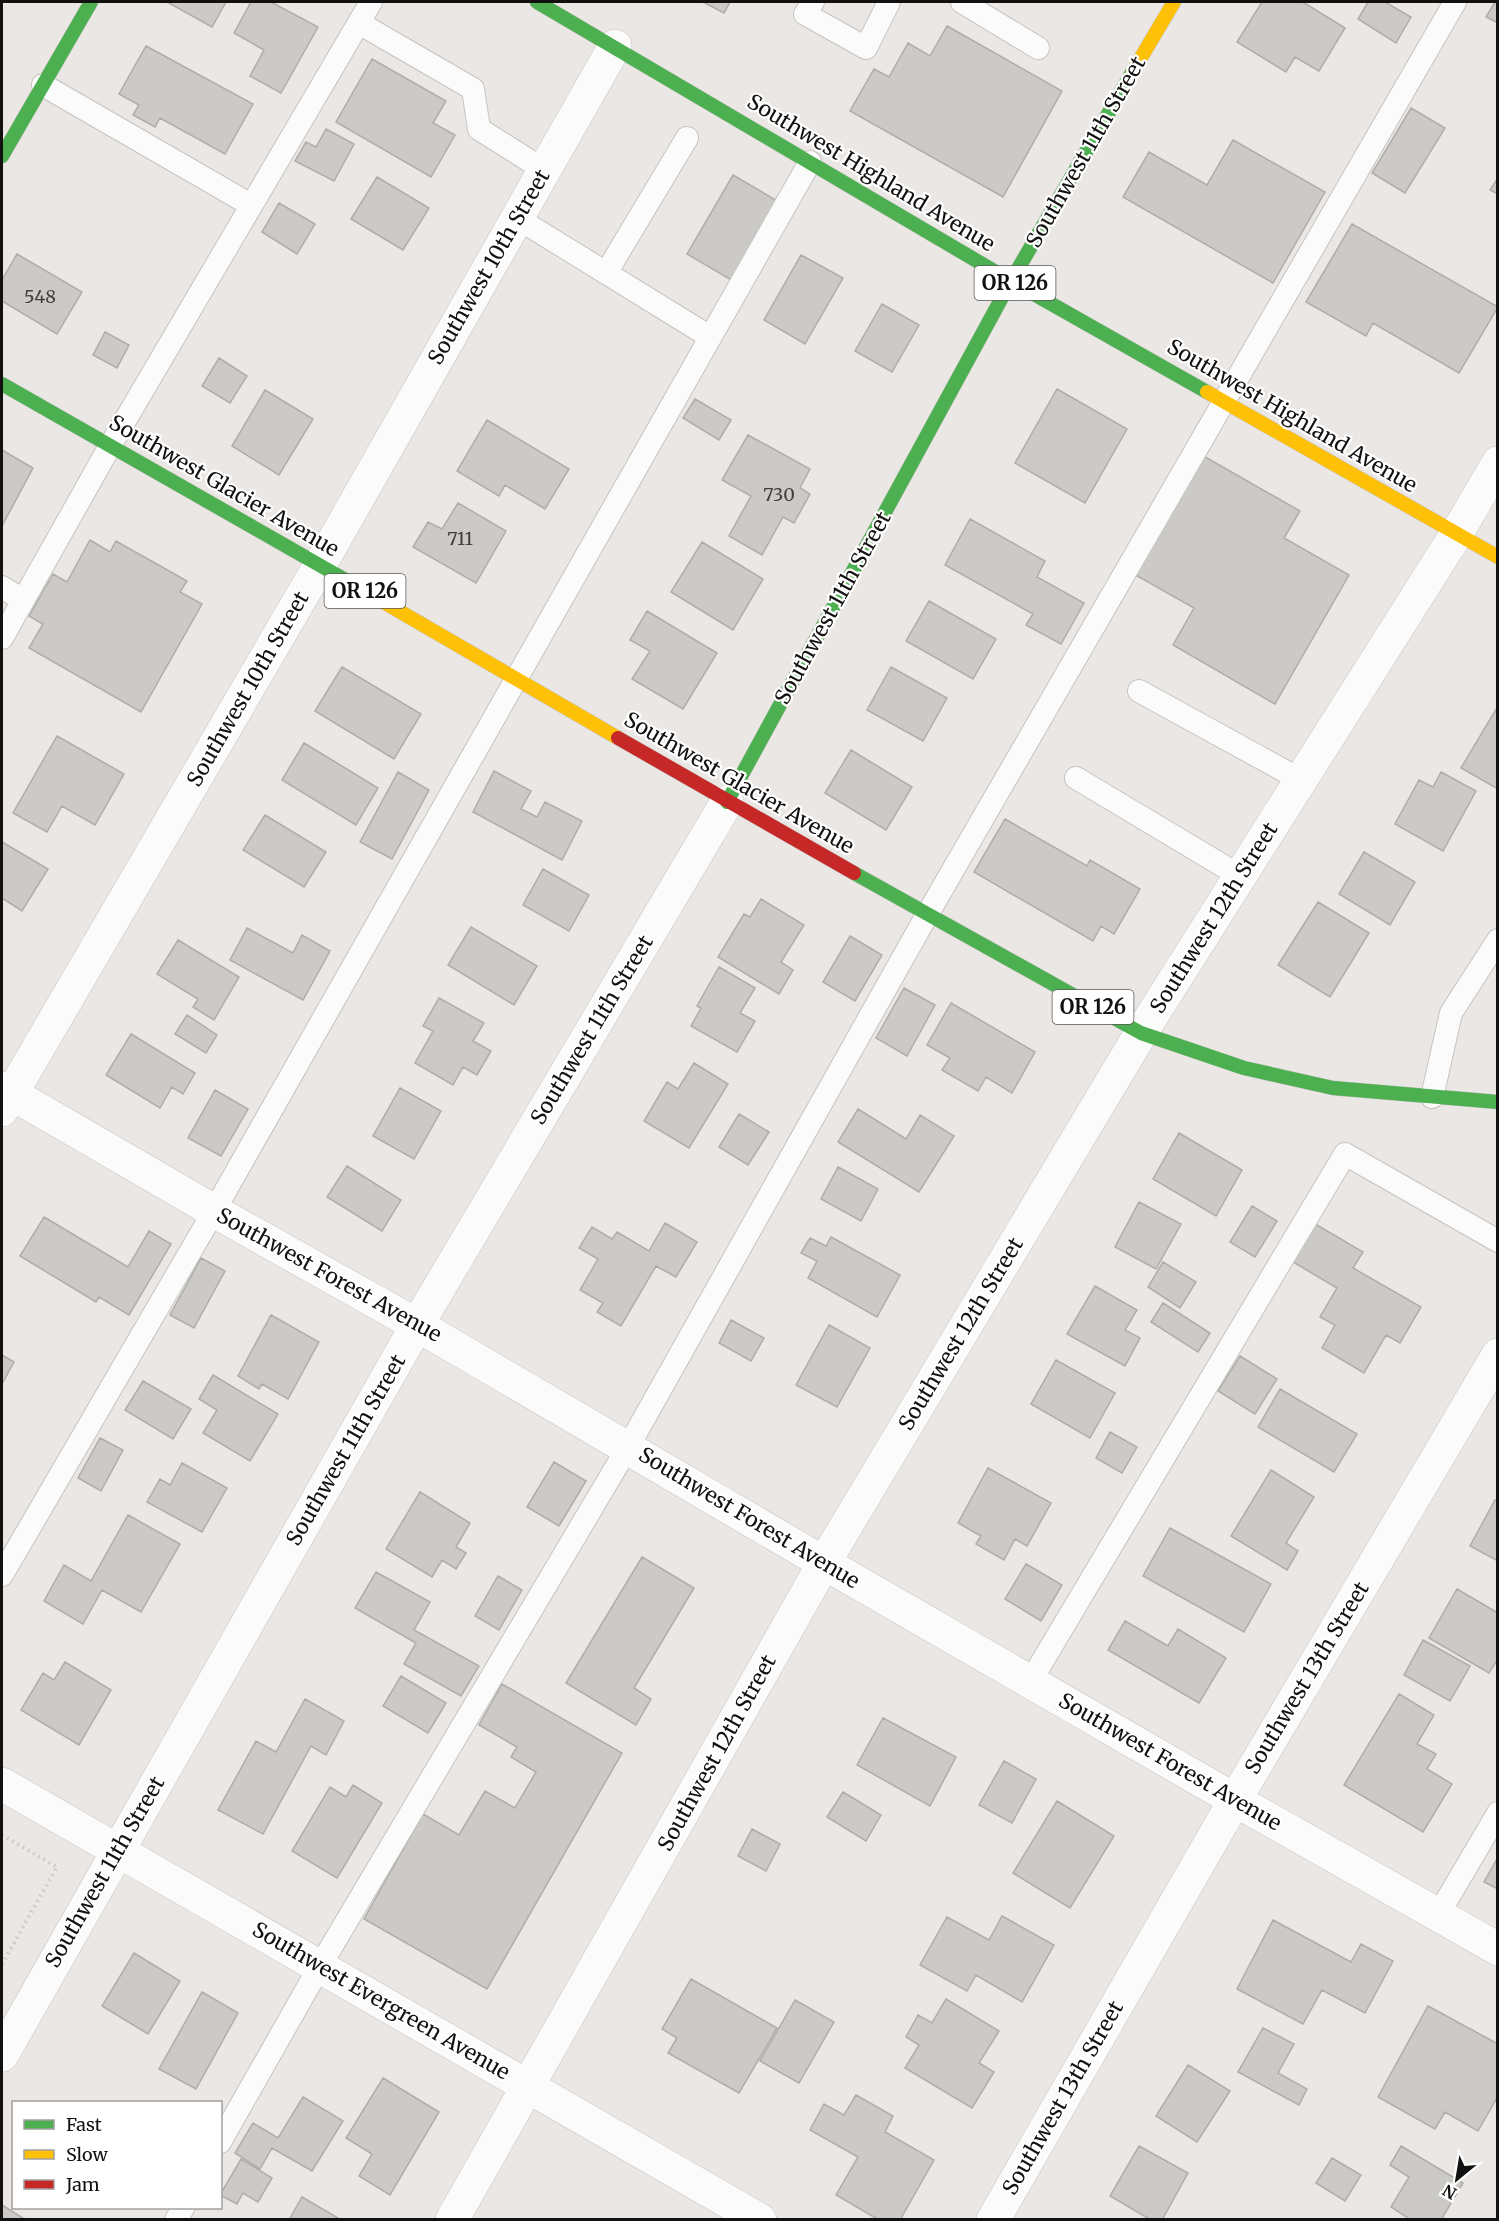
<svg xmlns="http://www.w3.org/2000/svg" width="1499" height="2221" font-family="Merriweather,serif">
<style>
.building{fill:#cccac7;stroke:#afadaa;stroke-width:1.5}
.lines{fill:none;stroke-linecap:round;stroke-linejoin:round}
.lane-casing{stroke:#c6c4c1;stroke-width:24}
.street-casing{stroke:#c6c4c1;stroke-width:34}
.fast-casing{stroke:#c6c4c1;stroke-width:15}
.slow-casing{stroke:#c6c4c1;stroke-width:15}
.jam-casing{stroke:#c6c4c1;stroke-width:15}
.path{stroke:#c8c7c6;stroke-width:4;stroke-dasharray:1.5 4.5;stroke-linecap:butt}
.lane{stroke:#fcfbfb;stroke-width:22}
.street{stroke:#fcfbfb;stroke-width:33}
.fast{stroke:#4caf50;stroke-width:14}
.slow{stroke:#ffc107;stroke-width:14}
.jam{stroke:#c62828;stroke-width:14}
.labels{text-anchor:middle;stroke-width:4.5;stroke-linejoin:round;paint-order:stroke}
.number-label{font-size:18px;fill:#413f3d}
.shield{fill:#fff;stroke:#5a5857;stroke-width:1.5}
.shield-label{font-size:20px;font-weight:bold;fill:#13110f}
.street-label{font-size:21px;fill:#13110f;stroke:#fff}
</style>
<rect width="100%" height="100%" fill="#eae7e4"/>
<path class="building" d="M167 2H226L212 27Z
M251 2H271L318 27 281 93 250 76 264 50 234 33Z
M703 2H730L724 13Z
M1262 2H1303L1345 28 1319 71 1295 57 1286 72 1237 42Z
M1368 2H1385L1411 17 1396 43 1358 19Z
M1495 2H1498V23L1486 17Z
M947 26 1062 91 1003 197 850 111 874 69 889 77 908 43 930 56Z
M146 46 253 104 225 154 160 118 155 127 133 115 139 105 119 94Z
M372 59 446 101 433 123 455 135 431 177 336 122Z
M1411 108 1445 128 1405 193 1372 173Z
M326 129 354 144 334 181 295 161 306 142 316 147Z
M1233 140 1325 192 1273 283 1123 197 1149 152 1207 185Z
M733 175 779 202 733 281 687 254Z
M377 177 429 208 403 250 351 219Z
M1498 178V194L1490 190Z
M279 203 315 224 297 254 262 232Z
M1352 224 1498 307 1459 373 1373 323 1366 336 1306 302Z
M17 254 82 292 57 334 2 301V280Z
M801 255 843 278 805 344 764 320Z
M882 304 919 325 892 372 855 351Z
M105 332 129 345 117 368 93 355Z
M219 358 247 376 230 403 202 386Z
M1057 389 1127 429 1085 503 1015 463Z
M265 390 313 419 279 475 232 446Z
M695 399 731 420 719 440 683 418Z
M487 420 569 469 545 509 505 485 499 496 457 471Z
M748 435 810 469 800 488 810 494 794 523 783 517 762 555 729 536 751 496 722 480Z
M2 450 33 468 2 526Z
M1200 454 1300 511 1284 538 1349 575 1275 704 1173 645 1194 608 1132 573Z
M458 503 506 531 476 583 413 547 428 522 442 529Z
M970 519 1045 561 1037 577 1084 603 1061 644 1026 625 1033 614 945 565Z
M90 540 110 552 116 541 187 581 180 592 202 604 141 712 29 648 43 624 29 616 53 574 67 582Z
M702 542 763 579 733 630 671 592Z
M929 601 996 639 973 679 906 641Z
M647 611 717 653 683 709 632 679 650 651 630 640Z
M342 667 421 714 394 759 315 711Z
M891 667 947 698 923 741 867 710Z
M1498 706V789L1461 768Z
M57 736 124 774 95 825 62 806 47 832 13 813Z
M304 743 378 788 356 825 282 780Z
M851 750 912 787 886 830 825 793Z
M494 771 531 791 521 809 537 817 545 802 582 821 562 860 473 812Z
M398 772 429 790 392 859 360 842Z
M1441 772 1476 791 1443 851 1395 824 1419 780 1433 787Z
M265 815 326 852 304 887 243 850Z
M1005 819 1087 866 1090 860 1140 889 1114 934 1101 926 1093 941 974 872Z
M2 842 48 869 22 911 2 898Z
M1364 852 1415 882 1390 925 1339 894Z
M543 869 589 895 569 931 523 905Z
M761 899 804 925 781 962 793 970 779 994 718 957 744 914 750 917Z
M1318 902 1369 933 1330 997 1278 965Z
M471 927 537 966 514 1005 448 965Z
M247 928 293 953 302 935 330 951 303 1000 230 960Z
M850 936 882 955 855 1001 823 982Z
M178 940 239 977 214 1020 193 1007 198 999 157 974Z
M719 967 755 988 740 1013 755 1021 737 1052 691 1026 701 1008 697 1006Z
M904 988 935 1005 907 1056 876 1038Z
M439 998 484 1023 473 1041 491 1051 477 1075 463 1067 453 1085 415 1063 433 1031 423 1026Z
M951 1003 1035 1052 1012 1093 986 1077 978 1091 942 1070 950 1058 927 1045Z
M187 1015 217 1035 206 1053 175 1034Z
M131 1034 195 1073 183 1094 172 1087 160 1108 106 1075Z
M694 1063 728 1084 689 1148 644 1121 667 1082 678 1089Z
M400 1088 441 1111 414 1159 373 1136Z
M215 1090 248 1109 221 1156 188 1138Z
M858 1109 906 1139 920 1115 954 1136 919 1192 838 1142Z
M739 1114 769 1132 748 1165 719 1147Z
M1179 1133 1242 1170 1216 1216 1153 1179Z
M347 1166 401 1200 382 1231 327 1197Z
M838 1167 878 1189 861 1221 821 1199Z
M1139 1202 1181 1224 1156 1269 1115 1247Z
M1252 1206 1277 1221 1255 1257 1230 1242Z
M44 1217 128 1267 149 1231 171 1244 129 1315 99 1297 96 1302 20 1256Z
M1310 1221 1363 1252 1353 1268 1421 1307 1400 1343 1386 1335 1364 1373 1322 1348 1335 1325 1320 1317 1337 1288 1288 1259Z
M665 1223 697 1242 676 1277 656 1266 621 1326 597 1312 603 1303 580 1290 598 1259 579 1248 592 1227 612 1239 617 1232 649 1251Z
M831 1237 900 1275 877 1317 808 1278 817 1261 801 1253 810 1238 826 1246Z
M201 1258 225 1271 194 1328 170 1315Z
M1163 1262 1196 1282 1180 1308 1148 1287Z
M1095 1286 1137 1310 1125 1330 1140 1338 1125 1366 1067 1334Z
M1163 1303 1210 1333 1198 1352 1151 1322Z
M271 1315 319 1342 288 1399 262 1384 259 1389 238 1376Z
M731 1320 764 1338 751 1361 719 1343Z
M829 1325 870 1348 837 1407 796 1385Z
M2 1355 14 1362 2 1384Z
M1240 1356 1277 1379 1255 1414 1218 1391Z
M1056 1360 1115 1393 1090 1438 1031 1404Z
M213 1375 278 1414 250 1461 203 1433 217 1410 199 1399Z
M143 1381 191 1409 173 1439 125 1410Z
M1280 1389 1357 1434 1334 1472 1258 1427Z
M1110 1432 1137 1447 1122 1473 1096 1458Z
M100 1438 123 1450 101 1491 78 1478Z
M554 1462 586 1481 559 1526 527 1507Z
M182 1463 227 1488 202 1532 147 1502 160 1479 170 1485Z
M988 1468 1051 1503 1027 1546 1015 1539 1004 1560 976 1544 981 1536 958 1523Z
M1271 1470 1314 1497 1286 1543 1298 1551 1287 1570 1231 1536Z
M420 1492 470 1523 456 1547 466 1553 456 1569 442 1560 432 1577 386 1549Z
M1495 1500 1498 1501V1561L1470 1546Z
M128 1515 180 1544 141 1612 102 1590 83 1624 44 1601 64 1565 91 1581Z
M1170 1528 1271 1584 1244 1632 1143 1576Z
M642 1557 694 1588 634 1688 651 1699 636 1725 566 1683Z
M1026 1564 1062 1585 1041 1621 1005 1599Z
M376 1572 430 1602 414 1630 479 1666 461 1696 404 1664 416 1643 355 1608Z
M498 1576 522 1590 499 1630 475 1616Z
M1457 1589 1498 1613V1659L1489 1673 1429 1638Z
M1125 1621 1168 1646 1178 1629 1226 1658 1199 1703 1108 1650Z
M1423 1640 1470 1666 1450 1701 1404 1675Z
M65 1662 111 1690 79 1745 21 1710 43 1673 54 1680Z
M401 1676 446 1703 428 1733 383 1706Z
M502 1684 622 1753 487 1989 364 1919 423 1814 459 1835 485 1791 515 1808 536 1772 511 1757 517 1747 479 1725Z
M1399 1694 1434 1715 1417 1744 1436 1754 1427 1769 1452 1784 1423 1832 1344 1785Z
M305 1699 344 1721 326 1755 311 1746 263 1834 218 1810 256 1741 276 1752Z
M883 1718 956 1757 930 1806 857 1765Z
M1004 1761 1036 1779 1012 1823 979 1805Z
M353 1785 382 1803 337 1878 292 1851 330 1787 346 1797Z
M843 1792 881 1815 866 1841 827 1817Z
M1057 1801 1114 1836 1070 1908 1013 1873Z
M752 1829 780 1844 766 1871 738 1856Z
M1498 1857V1889L1484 1882Z
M1002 1916 1054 1945 1022 2002 976 1975 967 1991 920 1965 947 1917 989 1940Z
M1273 1920 1351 1962 1361 1944 1393 1961 1365 2013 1322 1990 1303 2024 1237 1989Z
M134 1953 180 1981 148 2034 102 2006Z
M691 1979 777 2028 739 2093 668 2053 677 2038 662 2029Z
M202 1992 238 2013 196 2089 159 2069Z
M946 1999 999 2031 979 2063 994 2072 972 2108 905 2068 919 2045 906 2037 918 2015 932 2023Z
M795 2000 834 2022 799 2083 760 2061Z
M1428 2006 1498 2044V2096L1478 2131 1445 2112 1435 2129 1378 2097Z
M1263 2028 1294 2044 1278 2073 1307 2089 1299 2105 1238 2072Z
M1188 2065 1230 2091 1197 2142 1156 2116Z
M383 2078 439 2112 390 2195 359 2176 372 2154 346 2138Z
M856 2095 893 2116 885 2132 934 2160 900 2220H879L836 2195 858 2157 810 2130 824 2104 844 2115Z
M303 2097 343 2121 312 2171 272 2148 260 2169 235 2153 253 2123 278 2138Z
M1139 2146 1188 2173 1162 2220H1151L1110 2196Z
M1401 2146 1463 2183 1441 2220H1411L1391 2207 1409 2177 1390 2165Z
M1332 2158 1361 2175 1345 2201 1316 2183Z
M241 2159 272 2178 258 2202 243 2193 237 2204 220 2195Z
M302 2197 338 2218 337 2220H289Z
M2 2205 26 2220H2Z"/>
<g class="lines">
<defs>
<path id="lane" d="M813 2 805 14 866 48 889 2
M962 2 1038 48
M359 23 473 89 479 129 544 170
M43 85 251 205
M517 218 710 337
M606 273 687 138
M2 587 23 600
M2 638 110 446 371 2
M1139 691 1301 780
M1076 778 1240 876
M1432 1097 1451 1013 1498 940
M2 1575 214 1211 810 162
M1030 1682 1345 1154 1498 1241
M1438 1915 1498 1813
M220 2142 320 1966 628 1447 927 915 1455 2
M176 2220 183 2208"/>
<path id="street" d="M2 1088 214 1211 417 1325 824 1563 1235 1800 1498 1949
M2 1110 320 565 615 46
M2 1784 760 2220
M2 2055 417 1325 727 802
M452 2220 824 1563 1141 1033 1457 533 1498 463
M993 2220 1235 1800 1498 1355"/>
<path id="fast" d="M537 2 1011 281 1207 392
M2 156 91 2
M2 384 349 582
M727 802 1011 281 1133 71
M854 873 1141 1033 1244 1068 1333 1088 1498 1102"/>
<path id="slow" d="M1133 71 1174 2
M1207 392 1498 557
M349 582 618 738"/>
<path id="jam" d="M618 738 854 873"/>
</defs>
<use href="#lane" class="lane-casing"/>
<use href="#street" class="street-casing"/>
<use href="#fast" class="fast-casing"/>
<use href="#slow" class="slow-casing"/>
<use href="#jam" class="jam-casing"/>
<path class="path" d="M2 1835 57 1867 2 1964"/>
<use href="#lane" class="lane"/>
<use href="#street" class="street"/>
<use href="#fast" class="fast"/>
<use href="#slow" class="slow"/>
<use href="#jam" class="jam"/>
</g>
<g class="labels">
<g class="number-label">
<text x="40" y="303">548</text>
<text x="779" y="501">730</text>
<text x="460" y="545">711</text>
</g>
<g class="shield">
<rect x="974.5" y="266" width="81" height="34" rx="4.5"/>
<rect x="324.5" y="574" width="81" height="34" rx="4.5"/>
<rect x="1052.5" y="990" width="81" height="34" rx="4.5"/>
</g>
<g class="shield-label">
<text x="1015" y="290">OR 126</text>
<text x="365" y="598">OR 126</text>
<text x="1093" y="1014">OR 126</text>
</g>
<g class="street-label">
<text transform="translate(1086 152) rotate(-60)" y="7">Southwest 11th Street</text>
<text transform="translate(871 173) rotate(31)" y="7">Southwest Highland Avenue</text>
<text transform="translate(489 267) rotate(-60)" y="7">Southwest 10th Street</text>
<text transform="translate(1292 416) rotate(30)" y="7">Southwest Highland Avenue</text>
<text transform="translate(224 486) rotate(30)" y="7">Southwest Glacier Avenue</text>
<text transform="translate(833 608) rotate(-61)" y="7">Southwest 11th Street</text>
<text transform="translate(248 689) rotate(-60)" y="7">Southwest 10th Street</text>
<text transform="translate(739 783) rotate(30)" y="7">Southwest Glacier Avenue</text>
<text transform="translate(1214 918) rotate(-58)" y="7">Southwest 12th Street</text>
<text transform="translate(592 1030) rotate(-59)" y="7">Southwest 11th Street</text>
<text transform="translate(329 1275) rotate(29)" y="7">Southwest Forest Avenue</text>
<text transform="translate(961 1334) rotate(-59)" y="7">Southwest 12th Street</text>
<text transform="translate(346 1450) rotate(-60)" y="7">Southwest 11th Street</text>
<text transform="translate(749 1518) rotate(31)" y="7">Southwest Forest Avenue</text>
<text transform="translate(1307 1678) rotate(-59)" y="7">Southwest 13th Street</text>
<text transform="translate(717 1753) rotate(-61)" y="7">Southwest 12th Street</text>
<text transform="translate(1170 1762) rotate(30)" y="7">Southwest Forest Avenue</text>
<text transform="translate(105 1872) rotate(-60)" y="7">Southwest 11th Street</text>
<text transform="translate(381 2001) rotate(30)" y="7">Southwest Evergreen Avenue</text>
<text transform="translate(1063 2098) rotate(-60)" y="7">Southwest 13th Street</text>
</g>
</g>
<rect width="1499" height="2221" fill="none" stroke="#13110f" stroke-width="6"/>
<rect x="12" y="2101" width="210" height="108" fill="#ffffff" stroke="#a1a09f" stroke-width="1.5"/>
<rect x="24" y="2120" width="30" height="9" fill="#4caf50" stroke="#a1a09f" stroke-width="1.5"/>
<text x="66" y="2131" font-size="18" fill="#13110f">Fast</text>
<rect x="24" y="2150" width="30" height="9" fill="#ffc107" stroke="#a1a09f" stroke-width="1.5"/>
<text x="66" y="2161" font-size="18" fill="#13110f">Slow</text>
<rect x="24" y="2180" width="30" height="9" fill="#c62828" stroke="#a1a09f" stroke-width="1.5"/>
<text x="66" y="2191" font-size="18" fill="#13110f">Jam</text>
<g transform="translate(1457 2179) rotate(210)" stroke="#ffffff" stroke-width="4.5" paint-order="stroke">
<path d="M0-4.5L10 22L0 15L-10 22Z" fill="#13110f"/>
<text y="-9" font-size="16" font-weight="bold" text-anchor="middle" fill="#13110f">N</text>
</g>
</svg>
